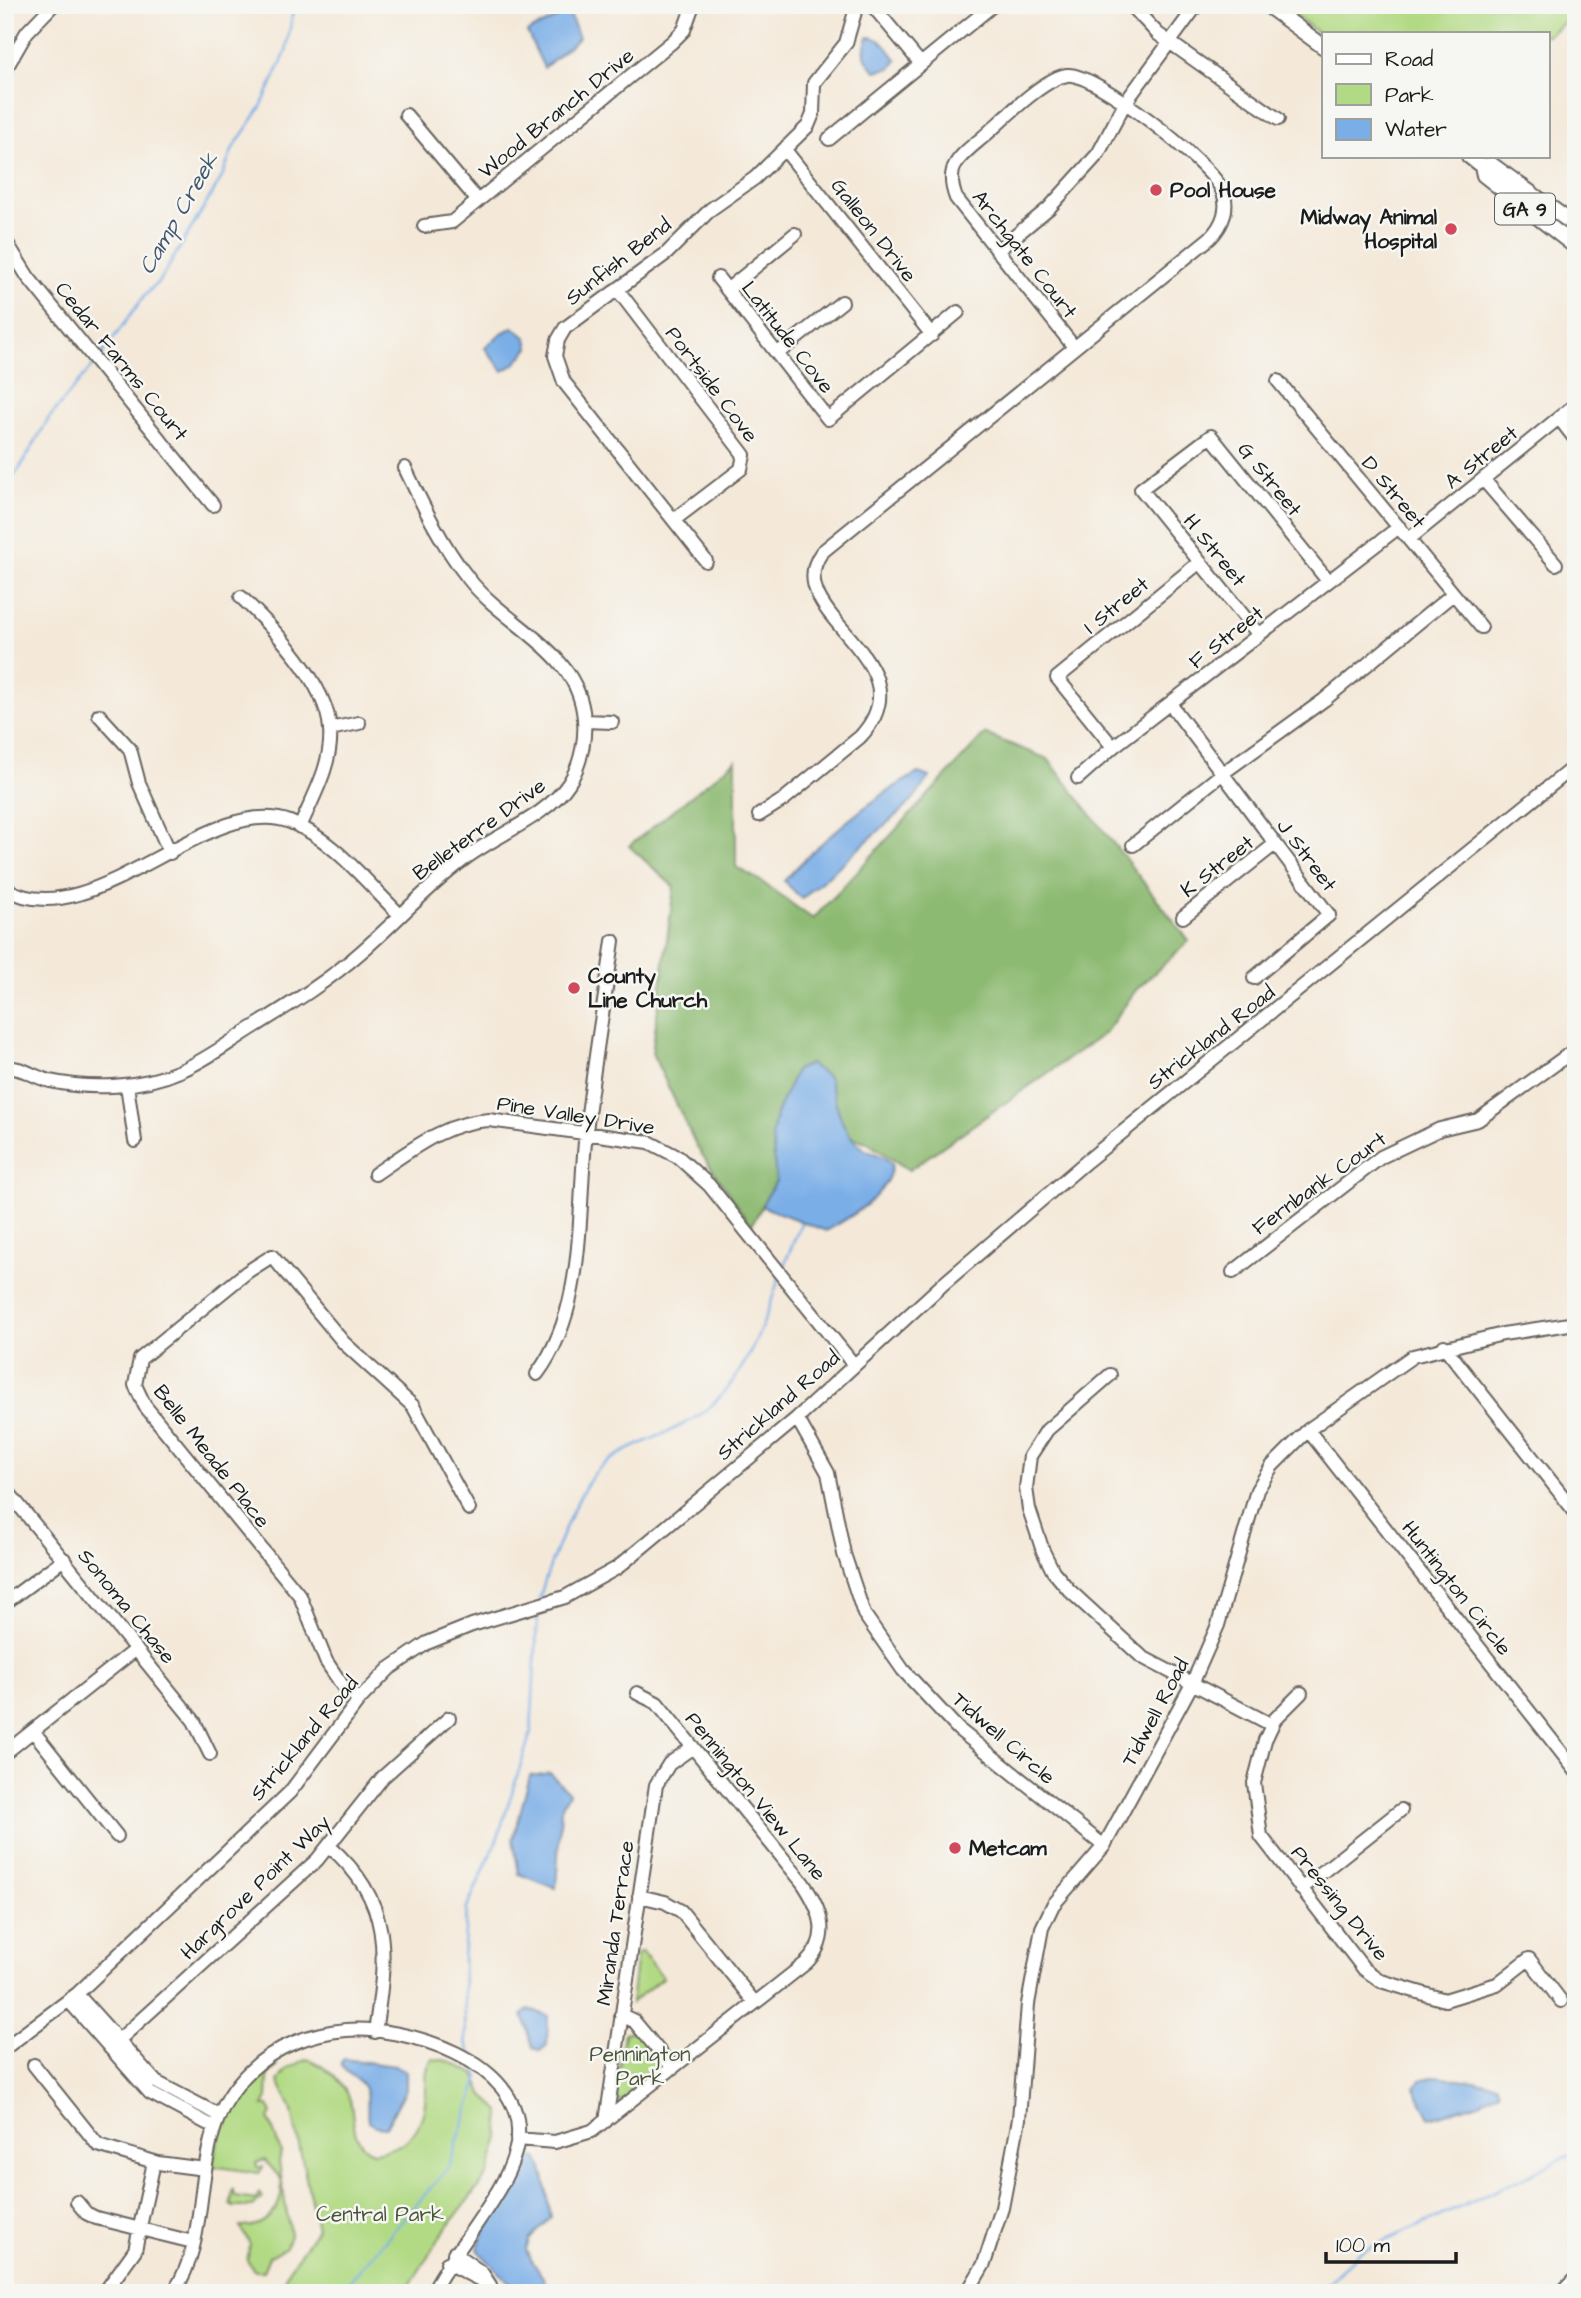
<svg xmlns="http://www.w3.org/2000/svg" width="1581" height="2298" font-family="'Architects Daughter',sans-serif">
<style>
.green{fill:#b2da84;stroke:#677b50;stroke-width:2}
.forest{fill:#8dba72;stroke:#546b47;stroke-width:2}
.water{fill:#7aaee7;stroke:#4b6582;stroke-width:2}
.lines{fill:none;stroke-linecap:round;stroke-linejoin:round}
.stream{stroke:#7aaee7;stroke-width:2.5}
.minor-casing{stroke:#68645e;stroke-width:16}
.major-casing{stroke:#68645e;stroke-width:18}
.minor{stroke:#fff;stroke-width:12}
.major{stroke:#fff;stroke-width:14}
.poi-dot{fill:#d1495b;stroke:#f6f6f2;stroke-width:2.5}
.labels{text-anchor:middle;stroke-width:5;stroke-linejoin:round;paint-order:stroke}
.shield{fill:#f6f6f2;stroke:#5d5d5c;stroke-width:2}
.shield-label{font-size:19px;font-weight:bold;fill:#1c1c1c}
.street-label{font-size:21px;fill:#1c1c1c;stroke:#f6f6f2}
.poi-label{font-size:21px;font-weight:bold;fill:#1c1c1c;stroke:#f6f6f2;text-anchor:start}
.park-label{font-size:21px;fill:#49553b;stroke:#f6f6f2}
.water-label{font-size:23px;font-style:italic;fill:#42566d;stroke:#f6f6f2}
</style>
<rect width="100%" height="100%" fill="#f6f6f2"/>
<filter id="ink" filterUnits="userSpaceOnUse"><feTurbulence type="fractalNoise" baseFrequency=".0143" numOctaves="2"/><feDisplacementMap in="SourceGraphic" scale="14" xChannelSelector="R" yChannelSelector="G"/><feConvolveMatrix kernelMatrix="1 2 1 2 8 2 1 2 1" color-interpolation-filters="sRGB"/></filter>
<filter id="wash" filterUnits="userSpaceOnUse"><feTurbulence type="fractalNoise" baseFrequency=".00686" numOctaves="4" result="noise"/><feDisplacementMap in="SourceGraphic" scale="28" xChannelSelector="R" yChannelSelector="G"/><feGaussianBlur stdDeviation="1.57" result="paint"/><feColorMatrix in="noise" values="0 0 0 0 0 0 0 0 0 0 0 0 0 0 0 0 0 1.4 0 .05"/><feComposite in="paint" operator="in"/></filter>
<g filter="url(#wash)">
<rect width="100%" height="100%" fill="#f4e9d9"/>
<path class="green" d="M1281 5H1576V14L1548 35 1324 33V37Z
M642 1952 663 1977 631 2003 637 1954Z
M636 2030 665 2064V2071L620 2102 615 2096 624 2033Z
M307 2059C323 2064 345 2083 350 2100 355 2119 350 2141 372 2152 410 2149 425 2128 426 2090 427 2078 424 2068 433 2059L448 2061 475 2074 484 2096 500 2111 499 2138 488 2174 442 2234 405 2293H280L287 2272 317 2229 291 2107 278 2081 288 2068Z
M274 2062 277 2067 268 2074 267 2098 263 2106H268L272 2113 269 2119 281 2152 279 2162 290 2235 286 2247 269 2257 263 2271H255L247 2261 250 2244 240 2227C267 2228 285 2207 281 2179L265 2160 256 2163 257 2167H263L259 2173 212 2166C221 2123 238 2090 274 2062Z
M233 2189 236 2197 256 2200 259 2193 262 2198 253 2207H234L231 2204Z"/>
<path class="forest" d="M985 734 1048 759 1189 941 1136 990 1105 1033 909 1170 866 1142 823 1128 785 1164 751 1226 697 1147 652 1053 674 887 629 846 736 760V867L759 880 813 919Z"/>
<path class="water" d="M569 12 579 38 544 68 527 32Z
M868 37C882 36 889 51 897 60L891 68 876 71C864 60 862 52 868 37Z
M513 327 527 338 529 348 515 364 503 371 485 348 500 334Z
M918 773 930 777 910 803 802 899 784 881C821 840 869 800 918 773Z
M810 1064 828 1077C838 1103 838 1131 864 1149 874 1155 884 1154 892 1164 889 1195 851 1217 826 1231L761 1206 776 1181 772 1136 776 1114 796 1070Z
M550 1773 569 1793 561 1809 556 1888 519 1874 513 1839 530 1776Z
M529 2009 548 2016 547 2045 540 2051 533 2047 523 2015Z
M344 2059 395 2066 406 2071V2089L386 2127 375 2126 368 2122C366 2111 370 2098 364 2087 358 2076 344 2075 341 2062Z
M1434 2076 1497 2084 1499 2091 1476 2104 1430 2118 1415 2088 1420 2080Z
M536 2157C545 2165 548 2203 551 2218L529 2240 526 2251 545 2281 536 2293H520L477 2250C486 2216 516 2193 526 2160Z"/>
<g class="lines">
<path class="stream" d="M98 359 146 294 161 279 222 177 233 148 261 107 286 52 294 5
M5 487 20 468 49 418 94 364
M783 1268 801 1223
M539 1600C548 1569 578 1485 602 1466 631 1443 671 1435 701 1414 743 1383 764 1326 779 1278
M471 2056 466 2042 463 1958 467 1908 498 1837 531 1732 538 1610
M339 2293 449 2167 479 2077 477 2072
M1318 2293 1358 2253 1474 2201 1576 2152"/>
</g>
</g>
<g filter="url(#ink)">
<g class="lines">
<defs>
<path id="minor" d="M872 5 921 64
M1131 5 1158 34 1278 119
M5 70 27 32 53 5
M406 115 478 201
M829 139 993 5
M785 150 932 335
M424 226 452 222 672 42 684 30 693 5
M5 240 28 277 213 505
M997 251 1049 208 1098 154 1125 103 1197 5
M718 278 828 419 958 312
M617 289 744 455 741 469 674 520
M727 290 795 234
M778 353 842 302
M1278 381 1481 627
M1559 418 1576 440
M1483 479 1556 564
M1409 539 1576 404
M706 561 564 382 555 356 558 340 565 328 667 253 711 209 755 178 808 126 813 114 814 83 846 43 857 5
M241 597C273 628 327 683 330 729 333 763 313 797 300 827
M1259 635 1141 489 1211 436 1328 581
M1171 705 1329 915 1254 978
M99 715 130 749 139 783 170 853
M584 721 612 722
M330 729 359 723
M1113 747 1057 678 1200 562
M1078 778 1113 747 1399 527
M759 815 783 800 860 737C932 660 776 614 822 552L1210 238C1223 225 1230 207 1222 190 1211 164 1094 71 1067 75 1042 79 1002 121 982 138 959 157 944 167 956 198L1074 347
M1133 845 1223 773 1324 700 1453 594
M5 888C89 940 208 791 290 822 332 838 367 883 399 914
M1183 917 1275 844
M5 1067C23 1067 33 1077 50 1081 91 1090 141 1088 180 1071 207 1060 232 1040 257 1025 294 1002 328 981 361 952 396 922 426 888 463 860 496 834 546 818 569 783 582 763 587 734 583 711 573 648 504 625 468 578 442 545 423 506 405 468
M127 1085 135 1141
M375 1174C411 1150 445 1122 489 1120L649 1142 678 1157 709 1185 854 1365
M1233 1272 1381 1157 1440 1129 1478 1120 1576 1049
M1444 1346 1576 1513
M537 1374C587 1307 577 1212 586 1132 593 1068 604 1005 613 941
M1110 1375 1047 1430 1030 1456 1026 1488 1029 1509 1043 1551 1053 1571 1069 1590 1142 1657 1272 1725
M797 1418 828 1473 844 1554 864 1614 903 1670 958 1729 1104 1846
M1308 1430 1576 1771
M5 1488 194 1721 210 1754
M5 1603 64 1559
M1301 1693 1275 1719 1265 1740 1254 1783 1261 1836 1364 1969 1381 1981 1445 2000 1497 1984 1529 1959 1561 2001
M359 1700 342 1685 326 1661 300 1596 145 1406 135 1385 140 1359 247 1272 272 1256 344 1343 413 1406 469 1509
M33 1731 117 1836
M5 1753 136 1649
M329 1846C393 1901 387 1955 375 2032
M1301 1889 1401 1810
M639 1896 665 1902 681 1911 755 2003
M77 1994 156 2082 219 2115
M69 2001 150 2093 214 2127
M621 2015 634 2021 673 2068
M5 2048 77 1994 290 1792 359 1700 389 1669 427 1643 472 1625 565 1597 617 1568 797 1418 942 1285 1087 1161 1576 765
M110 2048 317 1860 383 1777 449 1718
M34 2065 98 2145 158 2163 205 2169
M606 2121 656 1785 669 1764 693 1747
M517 2139 555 2142 592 2131 806 1963C832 1937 821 1910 803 1883L657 1703 637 1693
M77 2202 86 2213 96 2218 193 2242
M447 2263 490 2285 482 2273 454 2253
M107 2289 135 2250 154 2162
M173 2293C218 2228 183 2135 250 2071 276 2046 311 2033 346 2030 404 2025 523 2061 518 2136 515 2185 455 2246 432 2293
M967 2293 984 2264 1002 2208 1019 2119 1028 2004 1042 1928 1053 1905 1104 1846 1192 1684 1218 1625 1257 1490 1272 1466 1308 1430 1413 1356 1503 1334 1576 1323
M1561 2293 1576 2278"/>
<path id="major" d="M1267 5 1324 47
M1469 156 1482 166
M1482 166 1484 175 1576 247
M1482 166 1492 165 1576 226"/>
</defs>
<use href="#minor" class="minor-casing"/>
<use href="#major" class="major-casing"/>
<use href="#minor" class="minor"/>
<use href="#major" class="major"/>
</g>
</g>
<g class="poi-dot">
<circle cx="1156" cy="190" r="7"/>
<circle cx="1451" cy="229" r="7"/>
<circle cx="574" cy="988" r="7"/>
<circle cx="955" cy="1848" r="7"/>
</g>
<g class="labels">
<rect class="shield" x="1495" y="193.5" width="60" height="31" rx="5"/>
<g class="shield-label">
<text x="1525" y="216">GA 9</text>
</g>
<g class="street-label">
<text transform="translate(556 113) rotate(-39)" y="7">Wood Branch Drive</text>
<text transform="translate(874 230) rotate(52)" y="7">Galleon Drive</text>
<text transform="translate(1025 254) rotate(52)" y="7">Archgate Court</text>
<text transform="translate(618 261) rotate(-38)" y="7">Sunfish Bend</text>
<text transform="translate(788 337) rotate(52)" y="7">Latitude Cove</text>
<text transform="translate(122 361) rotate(51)" y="7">Cedar Farms Court</text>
<text transform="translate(712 384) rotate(53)" y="7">Portside Cove</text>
<text transform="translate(1481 457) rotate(-39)" y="7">A Street</text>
<text transform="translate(1270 479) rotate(51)" y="7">G Street</text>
<text transform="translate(1394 492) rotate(50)" y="7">D Street</text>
<text transform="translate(1215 550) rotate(51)" y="7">H Street</text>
<text transform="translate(1116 605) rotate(-39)" y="7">I Street</text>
<text transform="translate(1226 637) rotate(-38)" y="7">F Street</text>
<text transform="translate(479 829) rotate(-36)" y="7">Belleterre Drive</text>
<text transform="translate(1307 855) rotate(53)" y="7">J Street</text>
<text transform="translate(1217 866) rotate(-38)" y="7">K Street</text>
<text transform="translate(1211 1037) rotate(-38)" y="7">Strickland Road</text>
<text transform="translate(576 1115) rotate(9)" y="7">Pine Valley Drive</text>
<text transform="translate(1319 1183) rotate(-36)" y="7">Fernbank Court</text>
<text transform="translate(778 1405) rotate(-41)" y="7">Strickland Road</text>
<text transform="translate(212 1456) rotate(52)" y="7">Belle Meade Place</text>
<text transform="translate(1457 1588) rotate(52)" y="7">Huntington Circle</text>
<text transform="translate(127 1606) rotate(51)" y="7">Sonoma Chase</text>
<text transform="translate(1155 1712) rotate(-62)" y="7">Tidwell Road</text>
<text transform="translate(304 1738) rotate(-50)" y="7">Strickland Road</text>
<text transform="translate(1004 1738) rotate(41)" y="7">Tidwell Circle</text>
<text transform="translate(756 1796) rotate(51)" y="7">Pennington View Lane</text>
<text transform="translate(255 1887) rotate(-44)" y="7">Hargrove Point Way</text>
<text transform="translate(1340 1903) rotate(51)" y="7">Pressing Drive</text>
<text transform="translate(615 1923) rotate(-82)" y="7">Miranda Terrace</text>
</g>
<g class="poi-label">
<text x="1170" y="197">Pool House</text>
<text x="1437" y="224" text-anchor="end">Midway Animal<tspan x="1437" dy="24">Hospital</tspan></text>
<text x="588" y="983">County<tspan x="588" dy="24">Line Church</tspan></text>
<text x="969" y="1855">Metcam</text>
</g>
<g class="park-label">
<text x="640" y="2061">Pennington<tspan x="640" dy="24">Park</tspan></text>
<text x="380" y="2221">Central Park</text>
</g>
<g class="water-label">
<text transform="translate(178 213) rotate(-60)" y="8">Camp Creek</text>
</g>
</g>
<rect width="1581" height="2298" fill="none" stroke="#f6f6f2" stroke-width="28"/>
<rect x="1322" y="32" width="228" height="126" fill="#f6f6f2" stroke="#9f9f9c" stroke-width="2"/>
<rect x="1336" y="54" width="35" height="10" fill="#ffffff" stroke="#9f9f9c" stroke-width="2"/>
<text x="1385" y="66" font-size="21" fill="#1c1c1c">Road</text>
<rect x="1336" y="84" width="35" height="21" fill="#b2da84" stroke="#9f9f9c" stroke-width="2"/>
<text x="1385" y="102" font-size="21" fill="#1c1c1c">Park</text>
<rect x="1336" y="119" width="35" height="21" fill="#7aaee7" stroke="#9f9f9c" stroke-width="2"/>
<text x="1385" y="136" font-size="21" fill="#1c1c1c">Water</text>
<path d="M1326 2252v10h130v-10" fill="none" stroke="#1c1c1c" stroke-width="3.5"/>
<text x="1336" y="2252" font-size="21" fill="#1c1c1c" stroke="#f6f6f2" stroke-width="5" paint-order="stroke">100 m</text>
</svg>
